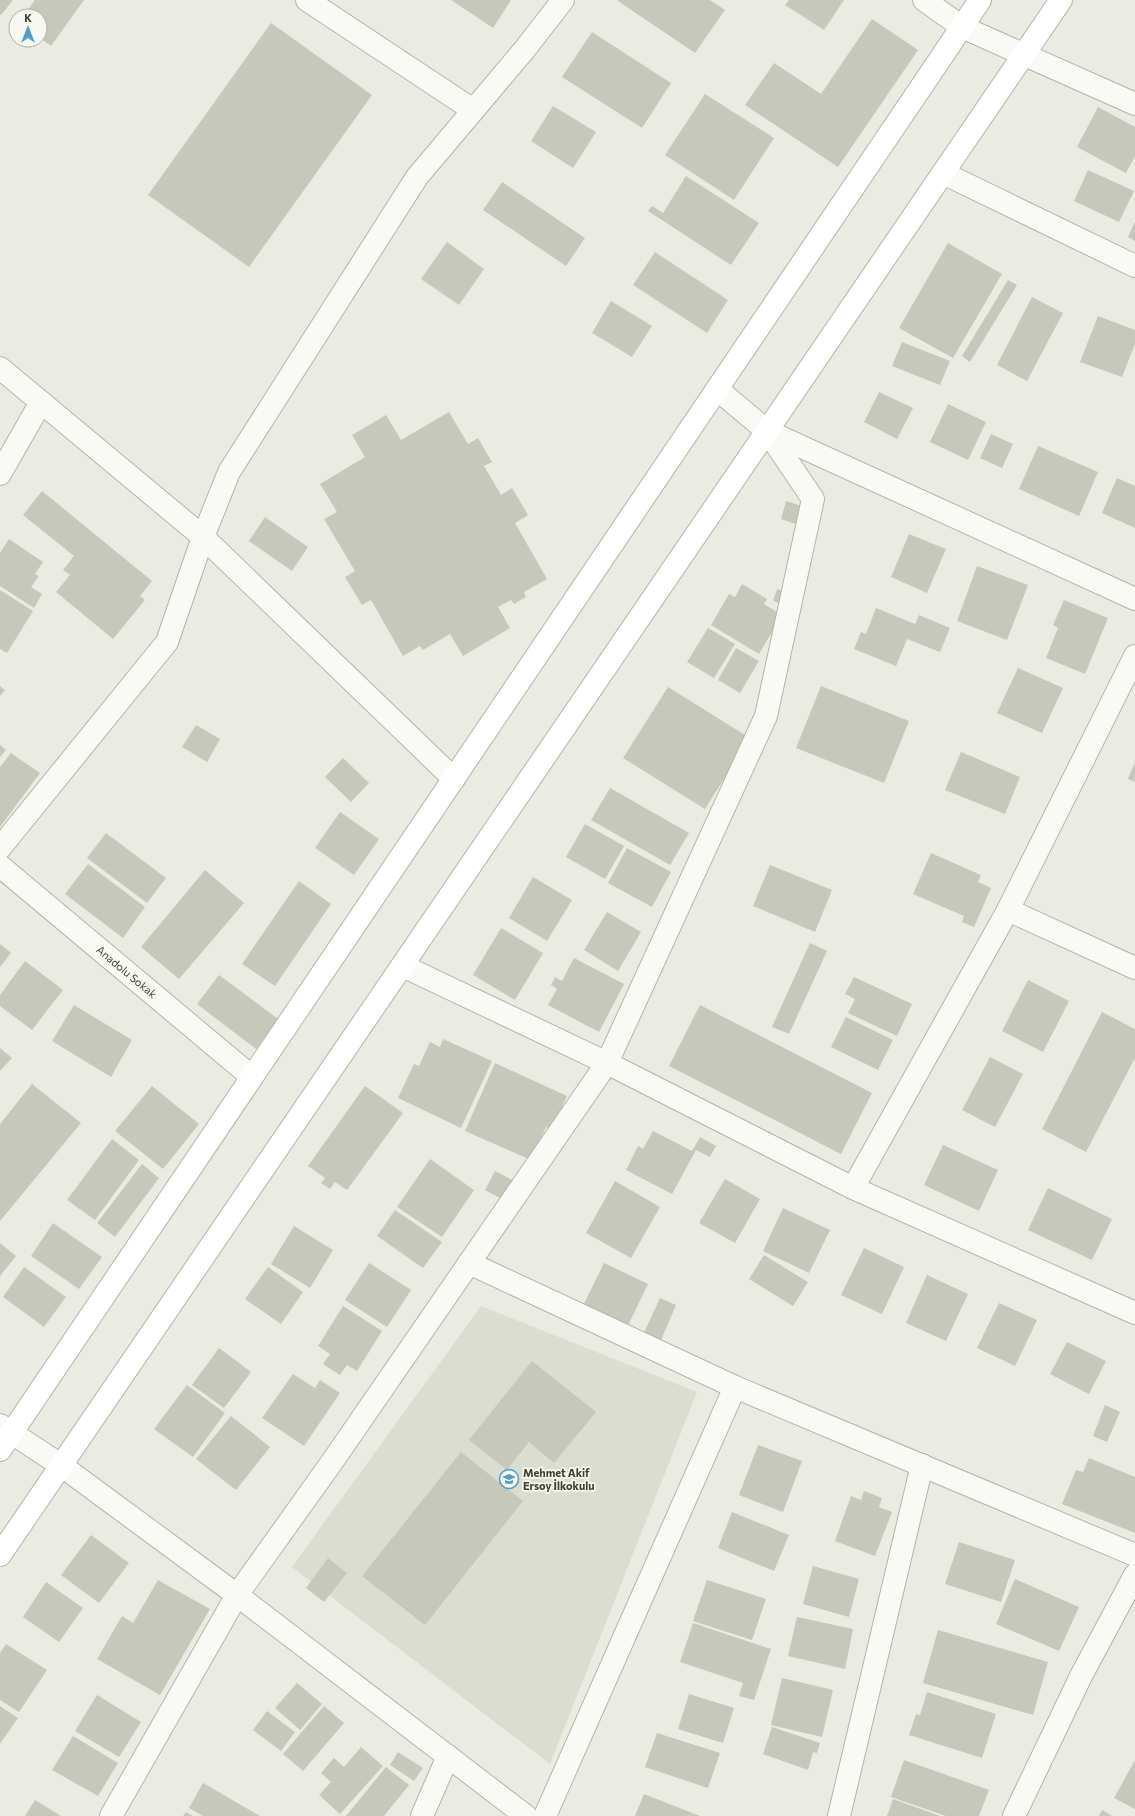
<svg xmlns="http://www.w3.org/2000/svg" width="1135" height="1816" font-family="Commissioner,sans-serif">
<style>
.built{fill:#dcddd1}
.building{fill:#c6c8bb}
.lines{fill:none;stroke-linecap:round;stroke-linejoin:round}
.minor-casing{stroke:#b4b5a8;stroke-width:24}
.tertiary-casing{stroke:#b4b5a8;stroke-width:24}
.secondary-casing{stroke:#b4b5a8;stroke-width:24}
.minor{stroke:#f9f9f6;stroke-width:22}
.tertiary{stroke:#f9f9f6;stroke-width:22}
.secondary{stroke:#fff;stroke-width:22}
.labels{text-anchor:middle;stroke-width:3.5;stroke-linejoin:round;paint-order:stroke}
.street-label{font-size:11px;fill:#40432b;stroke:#f8f8f3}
.poi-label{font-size:11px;font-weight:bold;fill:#40432b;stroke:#f8f8f3;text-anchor:start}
</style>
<rect width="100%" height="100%" fill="#eaebe3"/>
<path class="built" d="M481 1306 697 1392 550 1764 292 1567Z"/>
<path class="building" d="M0 0H13L1 15 0 14Z
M35 0H84L51 46 40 38V16H23Z
M451 0H511L493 28Z
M618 0H710L725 10 695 53 618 1Z
M789 0H844L824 30 785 5Z
M872 19 918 50 838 167 745 105 774 63 821 94Z
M271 23 372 95 249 267 148 195Z
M592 32 671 83 642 128 562 77Z
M705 94 774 138 734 200 665 155Z
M553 106 596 132 573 168 531 141Z
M1098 107 1135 127V156L1126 173 1077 147Z
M1088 170 1134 191 1119 222 1074 201Z
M686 176 759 223 731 265 648 211 652 206 663 213Z
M502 182 585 238 566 266 483 210Z
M1135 221V241L1128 237Z
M447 242 484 269 459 305 421 279Z
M948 243 1002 274 953 358 899 328Z
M655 252 728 300 707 333 633 285Z
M1008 280 1017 285 970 362 962 356Z
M1032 297 1063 313 1027 381 997 365Z
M611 301 652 326 632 357 592 333Z
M1098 316 1135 330V344L1122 377 1080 362Z
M902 342 950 361 940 385 892 366Z
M879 392 913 408 897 439 864 422Z
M948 404 986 422 968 460 930 442Z
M449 412 468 444 478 438 492 462 484 466 501 495 512 488 528 515 515 523 547 579 524 592 526 597 514 604 511 600 498 607 510 628 463 656 450 634 423 650 420 646 403 656 371 600 362 605 345 577 355 571 324 519 337 512 320 484 365 457 352 435 386 415 401 440Z
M991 434 1013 444 1002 468 980 458Z
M1038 446 1098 472 1079 516 1019 489Z
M1117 478 1135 486V528L1102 513Z
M42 491 152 581 140 596 145 600 113 639 56 592 70 575 63 570 74 556 23 515Z
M786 501 808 508 802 526 781 519Z
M265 517 308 547 292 571 249 541Z
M909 534 946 549 927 593 891 577Z
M9 539 43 562 35 574 39 576 31 587 42 594 34 608 0 586V553Z
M977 566 1028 585 1007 640 957 621Z
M742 584 767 599 764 604 782 615 759 654 711 625 729 594 735 597Z
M777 589 789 593 785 605 773 601Z
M0 590 33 611 7 653 0 649Z
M1064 600 1108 618 1085 674 1046 658 1058 628 1053 625Z
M876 608 915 624 919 615 950 628 940 652 907 639 896 666 854 649 861 632 866 634Z
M708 628 735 644 714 678 687 662Z
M736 648 759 661 740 693 718 680Z
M1018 668 1063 688 1042 733 997 713Z
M0 686 5 690 0 696Z
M821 686 909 721 884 783 796 748Z
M668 687 750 738 705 809 623 758Z
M196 725 220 739 207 762 182 747Z
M0 745 6 750 0 757Z
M961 752 1020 777 1005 814 945 790Z
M11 753 40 773 0 827V767Z
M343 758 369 783 351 802 325 777Z
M1135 762V782L1128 779Z
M610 788 689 833 670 865 591 820Z
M340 812 379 839 354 875 315 848Z
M585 824 624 846 605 879 566 857Z
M106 833 166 878 147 903 87 858Z
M627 848 671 872 652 907 608 883Z
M931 853 981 875 978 882 991 888 974 927 962 922 964 916 913 894Z
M88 864 145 907 123 938 65 894Z
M770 865 832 890 815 932 753 906Z
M205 870 244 903 179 979 141 947Z
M533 877 572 900 547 941 509 918Z
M299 881 331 904 275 986 242 964Z
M607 912 641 932 618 971 584 950Z
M501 928 543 953 515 1000 473 975Z
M810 943 827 951 789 1034 772 1027Z
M0 944 11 953 0 967Z
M574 958 624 984 599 1032 548 1005 557 989 551 985 555 977 562 981Z
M25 961 63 990 32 1030 0 1006V995Z
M219 975 278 1019 256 1049 197 1004Z
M854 977 912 1004 897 1036 848 1013 855 999 845 994Z
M1028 980 1069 1001 1043 1052 1002 1031Z
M74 1005 132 1040 111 1077 52 1041Z
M700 1005 872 1093 841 1154 669 1066Z
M1102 1012 1135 1029V1058L1086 1152 1042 1129Z
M846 1017 893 1040 878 1070 831 1047Z
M443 1039 492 1061 461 1128 398 1098 414 1064 419 1066 430 1042 440 1047Z
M0 1048 12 1058 0 1071Z
M990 1057 1023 1074 995 1127 962 1110Z
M495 1063 567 1096 552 1129 546 1127 531 1160 465 1131Z
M32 1084 81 1123 0 1221V1124Z
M152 1086 199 1124 163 1169 115 1131Z
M365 1086 403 1113 347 1190 335 1182 330 1189 321 1183 325 1178 308 1166Z
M653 1131 692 1151 700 1137 716 1146 710 1157 696 1150 672 1194 626 1170 638 1146 643 1149Z
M112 1139 139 1160 95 1220 67 1200Z
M943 1145 998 1170 979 1211 924 1185Z
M430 1159 474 1190 442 1237 397 1207Z
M142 1164 159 1178 115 1237 97 1223Z
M495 1171 520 1184 509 1203 485 1190Z
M725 1179 760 1199 735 1243 699 1223Z
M615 1181 660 1207 631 1258 586 1233Z
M1048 1188 1112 1219 1092 1260 1028 1230Z
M783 1208 830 1230 809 1273 763 1251Z
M395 1210 442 1242 423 1268 377 1236Z
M53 1223 102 1257 79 1289 31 1256Z
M294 1226 333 1250 310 1288 271 1264Z
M0 1243 16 1256 0 1276Z
M864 1248 904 1267 882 1314 841 1295Z
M764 1255 808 1282 793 1306 749 1279Z
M369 1263 411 1290 387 1327 345 1300Z
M604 1263 648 1284 625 1332 581 1310Z
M24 1267 66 1297 44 1327 3 1297Z
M268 1267 303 1292 281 1324 245 1299Z
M927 1275 968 1294 946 1341 906 1323Z
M660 1298 676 1305 659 1345 642 1337Z
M999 1303 1037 1320 1015 1366 977 1348Z
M343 1306 382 1331 357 1371 347 1365 340 1375 323 1364 330 1354 318 1346Z
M1067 1342 1106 1361 1089 1394 1050 1374Z
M219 1348 251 1372 224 1408 192 1385Z
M532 1361 596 1412 554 1463 529 1442 507 1470 469 1440Z
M293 1374 315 1388 320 1380 340 1393 304 1446 262 1418Z
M187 1385 225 1413 193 1457 154 1429Z
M1105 1405 1120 1412 1107 1442 1093 1436Z
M231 1416 270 1447 236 1490 196 1459Z
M758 1445 802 1461 783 1512 739 1495Z
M461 1452 523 1501 425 1625 362 1576Z
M1089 1458 1135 1477V1533L1062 1504 1076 1470 1083 1472Z
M864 1491 882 1498 879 1507 892 1512 875 1556 835 1541 851 1496 861 1500Z
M732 1512 789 1535 774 1571 718 1548Z
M91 1535 129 1563 99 1603 61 1575Z
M959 1542 1015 1560 1001 1602 945 1584Z
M328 1558 347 1573 324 1602 306 1588Z
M813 1566 859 1579 849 1617 803 1604Z
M1015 1579 1079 1607 1059 1651 996 1624Z
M158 1580 210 1609 160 1695 97 1659 122 1616 133 1623Z
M707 1580 766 1599 752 1640 693 1621Z
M46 1582 83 1608 59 1642 23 1617Z
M797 1617 853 1629 845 1669 788 1656Z
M693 1623 771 1649 754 1700 739 1696 743 1683 680 1662Z
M938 1630 1048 1662 1033 1715 923 1683Z
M6 1644 47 1670 19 1712 0 1700V1653Z
M782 1678 833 1690 822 1737 771 1725Z
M297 1683 322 1704 300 1730 275 1708Z
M927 1692 996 1714 982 1758 909 1735 916 1714 920 1715Z
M689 1694 734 1708 723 1743 678 1729Z
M97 1695 141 1722 119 1757 75 1731Z
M0 1706 18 1718 0 1744Z
M324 1706 344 1723 303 1771 283 1754Z
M267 1711 295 1732 281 1751 253 1730Z
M772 1727 820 1743 817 1753 813 1752 808 1770 763 1754Z
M657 1733 720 1753 708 1788 645 1767Z
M73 1736 118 1763 98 1796 52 1770Z
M361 1747 383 1766 340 1814 319 1795 331 1782 321 1773 334 1758 344 1767Z
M398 1752 423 1768 414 1781 390 1765Z
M904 1760 989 1790 979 1816H946L891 1797Z
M1135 1760V1809L1114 1798Z
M386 1767 409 1785 384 1816H346Z
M203 1783 260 1816H203L189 1808Z
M644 1794 700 1816H635Z
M893 1799 940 1816H887Z
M35 1800 61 1816H25Z
M1102 1810 1112 1816H1099Z
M186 1812 193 1816H183Z"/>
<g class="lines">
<defs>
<g id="minor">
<path d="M307 0 473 110"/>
<path d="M924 0 962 27 1135 104"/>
<path d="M943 173 1135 266"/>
<path d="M0 368 203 537 454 779"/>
<path d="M767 431 1135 599"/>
<path d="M0 474 41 402"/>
<path d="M0 848 167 642 203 537 229 472 417 177 525 49 563 0"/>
<path id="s1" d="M0 866 252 1077"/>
<path d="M1008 910 1135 968"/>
<path d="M403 966 607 1063 853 1188 1135 1313"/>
<path d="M853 1188 1008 910 1135 656"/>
<path d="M469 1263 735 1387 1135 1555"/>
<path d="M0 1425 62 1466 237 1595 526 1816"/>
<path d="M422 1816 448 1756"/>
<path d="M545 1816 735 1387"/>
<path d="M839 1816 922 1465"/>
<path d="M1014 1816 1081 1676 1135 1575"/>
</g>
<path id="tertiary" d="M111 1816 237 1595 332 1462 607 1063 766 716 813 499 767 431 717 389"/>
<path id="secondary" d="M0 1450 980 0
M0 1555 1061 0"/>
</defs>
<use href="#minor" class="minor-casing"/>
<use href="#tertiary" class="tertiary-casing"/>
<use href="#secondary" class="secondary-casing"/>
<use href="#minor" class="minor"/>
<use href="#tertiary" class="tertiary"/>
<use href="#secondary" class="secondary"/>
</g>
<defs>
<symbol id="school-ring" viewBox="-11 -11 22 22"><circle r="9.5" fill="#f8f8f3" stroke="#4d9fcc" stroke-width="1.5"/><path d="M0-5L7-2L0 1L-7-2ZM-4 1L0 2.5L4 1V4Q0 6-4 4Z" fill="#4d9fcc"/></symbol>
</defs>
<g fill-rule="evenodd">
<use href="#school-ring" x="498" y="1468" width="22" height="22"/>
</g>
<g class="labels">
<g class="street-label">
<text dy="4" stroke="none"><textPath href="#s1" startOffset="165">Anadolu Sokak</textPath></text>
</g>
<g class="poi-label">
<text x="523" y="1477">Mehmet Akif<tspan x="523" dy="13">Ersoy İlkokulu</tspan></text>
</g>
</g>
<g transform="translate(28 28)"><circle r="19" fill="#f8f8f3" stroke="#aeb0a3"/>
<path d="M0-3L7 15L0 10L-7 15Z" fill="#4d9fcc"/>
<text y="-6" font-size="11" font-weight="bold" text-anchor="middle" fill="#40432b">K</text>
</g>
</svg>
